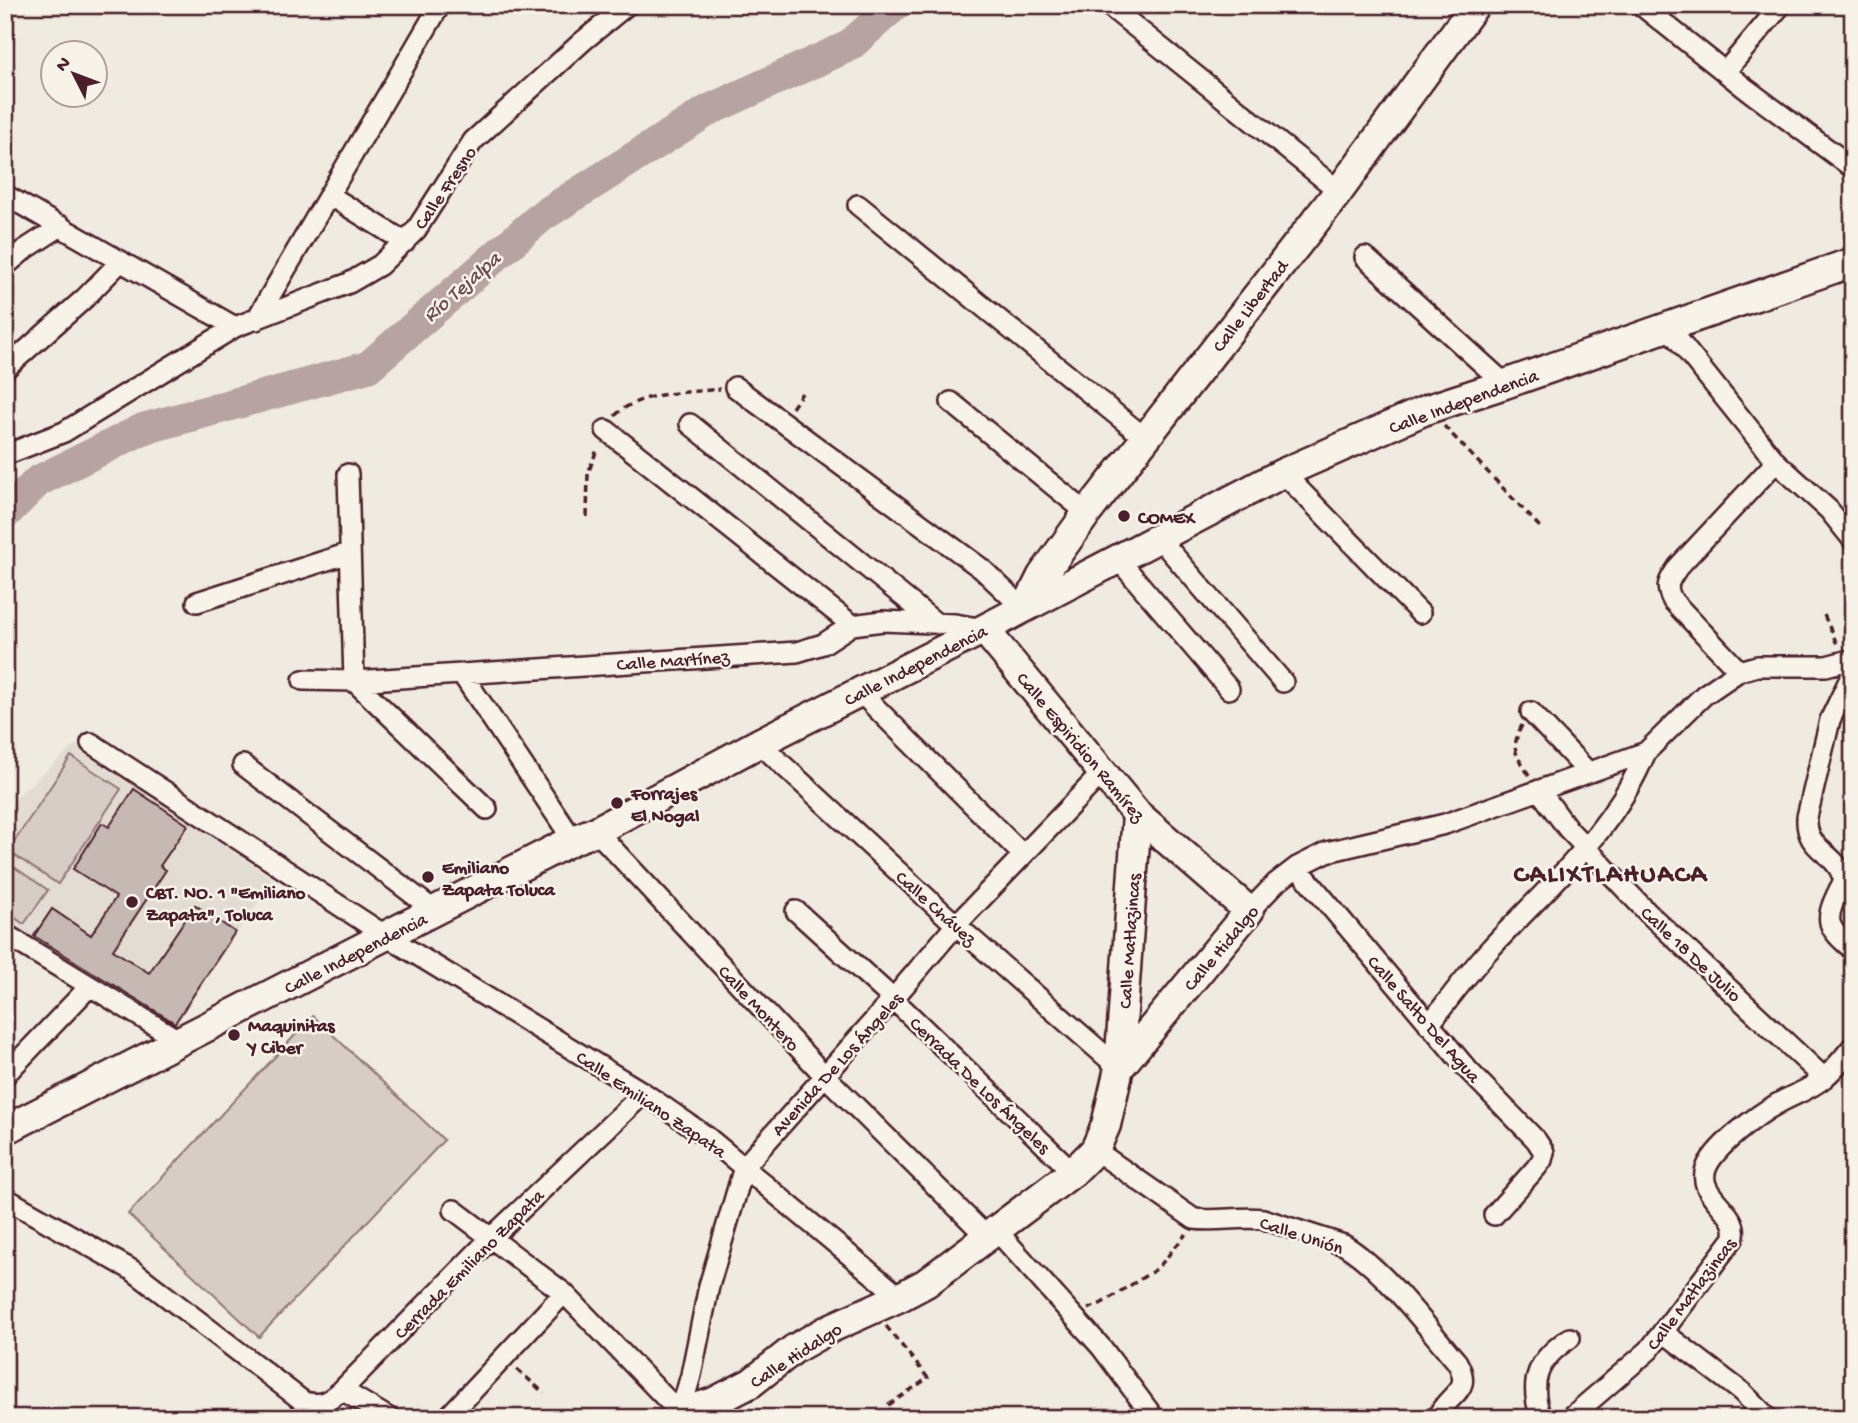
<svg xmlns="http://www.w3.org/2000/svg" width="1858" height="1423" font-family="'Gochi Hand',sans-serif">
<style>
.built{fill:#e3dcd2}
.pitch{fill:#d8cdc6;stroke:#917678;stroke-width:2}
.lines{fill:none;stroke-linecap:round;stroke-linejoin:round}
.river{stroke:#b7a4a2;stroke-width:32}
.building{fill:#c6b8b3;stroke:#4a1f2b;stroke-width:2}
.street-casing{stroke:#4a1f2b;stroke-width:24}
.secondary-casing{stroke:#4a1f2b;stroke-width:33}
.path{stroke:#4a1f2b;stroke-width:3.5;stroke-dasharray:7 5;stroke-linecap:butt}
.street{stroke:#f7f3e8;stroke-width:19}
.secondary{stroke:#f7f3e8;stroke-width:28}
.poi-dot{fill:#4a1f2b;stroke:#f7f3e8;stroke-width:2.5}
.labels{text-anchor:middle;stroke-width:5;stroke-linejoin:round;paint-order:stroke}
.street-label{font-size:19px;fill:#4a1f2b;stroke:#f7f3e8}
.poi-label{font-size:19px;font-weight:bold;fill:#4a1f2b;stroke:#f7f3e8;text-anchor:start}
.water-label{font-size:21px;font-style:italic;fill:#704e55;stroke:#f7f3e8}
.district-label{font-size:26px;font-weight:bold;letter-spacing:2px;fill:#4a1f2b;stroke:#f7f3e8}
</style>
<rect width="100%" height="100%" fill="#f0ebe0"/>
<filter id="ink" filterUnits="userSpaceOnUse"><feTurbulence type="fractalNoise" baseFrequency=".0143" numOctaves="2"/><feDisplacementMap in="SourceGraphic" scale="14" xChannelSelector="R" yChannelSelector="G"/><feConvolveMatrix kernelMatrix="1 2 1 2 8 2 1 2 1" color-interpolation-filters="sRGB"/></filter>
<g filter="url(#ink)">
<path class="built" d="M76 744 273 879 173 1030 5 925V807Z"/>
<path class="pitch" d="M71 756 121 789 58 884 8 851Z
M5 861 48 890 24 924 5 911Z
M313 1016 444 1140 259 1337 128 1214Z"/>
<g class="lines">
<path class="river" d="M5 514 38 481 143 429 368 367 542 216 709 110 849 46 895 5"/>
</g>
<path class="building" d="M134 789 188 825 160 866 166 870 113 950 149 973 195 905 235 932 175 1023 34 936 52 909 91 935 116 897 73 869 102 823 109 827Z"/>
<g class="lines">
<defs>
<path id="street" d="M1108 5 1339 191
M1641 5 1745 88 1853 168
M1725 72 1781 5
M5 195 235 327
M329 195 405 242
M858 205 1145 438
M1365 257 1505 384
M5 266 24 250 61 226
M256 320 440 5
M1667 326 1776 462 1829 510 1853 540
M5 369 85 298 121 261
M735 387 982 569 1024 609
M951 402 1087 513
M690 424 937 624
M606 430 852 625
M5 455 64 432 235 327 349 283 380 265 416 230 473 141 583 41 627 5
M1283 473 1420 613
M348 474 354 681
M1158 537 1283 682
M1118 559 1229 689
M197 602 349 553
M1739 671 1673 601C1664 585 1669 581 1678 567L1776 462
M1853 672 1830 720 1807 817C1805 851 1833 850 1842 875 1845 881 1842 885 1839 890 1823 922 1827 927 1853 950
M462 674 573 840
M303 680 354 681 797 652 823 644 852 625 883 621 955 624 984 629
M354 681 487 809
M860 692 1022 854
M1531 712 1588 772
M91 743 386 936 644 1093 706 1136 900 1297
M759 743 956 925 1119 1068
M243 765 435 911
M1539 790 1568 829 1648 913 1824 1078
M596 831 824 1075 988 1238
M1297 867 1468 1070 1536 1140 1544 1152 1542 1160 1536 1168 1494 1215
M796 911 893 999 1073 1172
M1249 911 1276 883 1297 867 1327 852 1445 824 1646 752 1704 695 1739 671 1757 666H1826L1853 659
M5 934 180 1041
M1429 1025C1449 999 1468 973 1490 949 1548 886 1613 833 1646 752
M5 1075 90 986
M1095 1150 1194 1219C1217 1222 1240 1216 1263 1219L1344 1245C1385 1270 1425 1325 1457 1362 1474 1393 1448 1391 1437 1418
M5 1198 132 1270 304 1402C322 1406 328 1402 342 1390L492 1237 644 1093
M454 1210 564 1293 680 1413
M997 1231 1102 1348 1154 1418
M1663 1332 1742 1392 1768 1418
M342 1390 389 1418
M680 1413 691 1375 709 1286 744 1167 893 999 956 925 1102 773
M447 1418 564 1293
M1541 1418C1528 1380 1538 1359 1570 1338
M1570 1418 1649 1350 1733 1239C1743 1212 1696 1198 1706 1169 1713 1148 1757 1115 1777 1104 1792 1095 1810 1090 1824 1078 1835 1069 1844 1057 1853 1046"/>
<path id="secondary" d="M1027 606 1042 576 1087 513 1339 191 1475 5
M984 629 1137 814 1249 911 1119 1068
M5 1130 573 840 596 831 759 743 984 629 1283 473 1428 409 1505 384 1853 262
M675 1418 680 1413 714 1402 751 1383 794 1349 831 1328 900 1297 926 1283 1073 1172 1095 1150 1106 1125 1119 1068 1137 814"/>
</defs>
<use href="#street" class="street-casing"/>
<use href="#secondary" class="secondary-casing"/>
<path class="path" d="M792 408 802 393
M615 416C638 391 688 393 720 389
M1444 426 1540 527
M587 517 588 473 598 447
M1824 615 1837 644
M1522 725C1510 750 1515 753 1529 775
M1088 1309 1102 1303 1158 1268 1186 1234
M886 1326 928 1378 887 1406 896 1418
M517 1369 544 1393"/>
<use href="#street" class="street"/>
<use href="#secondary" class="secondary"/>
</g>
</g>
<g class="poi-dot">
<circle cx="1124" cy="516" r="7"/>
<circle cx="617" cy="803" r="7"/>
<circle cx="428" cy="877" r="7"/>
<circle cx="132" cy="902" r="7"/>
<circle cx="234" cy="1035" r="7"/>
</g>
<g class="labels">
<g class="street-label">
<text transform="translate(444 187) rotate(-56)" y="7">Calle Fresno</text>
<text transform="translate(1249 305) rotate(-52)" y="7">Calle Libertad</text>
<text transform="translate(1463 400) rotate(-20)" y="7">Calle Independencia</text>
<text transform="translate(673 659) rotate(-4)" y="7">Calle Martínez</text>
<text transform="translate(915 664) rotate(-27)" y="7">Calle Independencia</text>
<text transform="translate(1082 746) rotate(50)" y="7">Calle Espiridion Ramírez</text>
<text transform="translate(937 907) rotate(42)" y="7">Calle Chávez</text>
<text transform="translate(1128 941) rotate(-86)" y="7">Calle Matlazincas</text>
<text transform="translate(1220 947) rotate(-50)" y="7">Calle Hidalgo</text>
<text transform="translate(355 952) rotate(-27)" y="7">Calle Independencia</text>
<text transform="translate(1692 953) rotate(43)" y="7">Calle 18 De Julio</text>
<text transform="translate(760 1007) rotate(47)" y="7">Calle Montero</text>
<text transform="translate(1425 1018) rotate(49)" y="7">Calle Salto Del Agua</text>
<text transform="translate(836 1063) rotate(-48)" y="7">Avenida De Los Ángeles</text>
<text transform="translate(981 1084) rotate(44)" y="7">Cerrada De Los Ángeles</text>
<text transform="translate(652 1103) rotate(34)" y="7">Calle Emiliano Zapata</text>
<text transform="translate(1302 1234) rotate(18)" y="7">Calle Unión</text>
<text transform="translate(468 1263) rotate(-45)" y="7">Cerrada Emiliano Zapata</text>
<text transform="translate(1690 1293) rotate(-53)" y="7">Calle Matlazincas</text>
<text transform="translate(795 1354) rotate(-33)" y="7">Calle Hidalgo</text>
</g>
<g class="poi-label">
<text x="1138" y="523">COMEX</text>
<text x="631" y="799">Forrajes<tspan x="631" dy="22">El Nogal</tspan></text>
<text x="442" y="873">Emiliano<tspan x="442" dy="22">Zapata Toluca</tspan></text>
<text x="146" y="898">CBT. NO. 1 "Emiliano<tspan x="146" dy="22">Zapata", Toluca</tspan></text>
<text x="248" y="1031">Maquinitas<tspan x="248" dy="22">Y Ciber</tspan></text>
</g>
<g class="water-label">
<text transform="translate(461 286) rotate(-41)" y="7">Río Tejalpa</text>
</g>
<g class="district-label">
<text x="1611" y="881">CALIXTLAHUACA</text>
</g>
</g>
<rect width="1858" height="1423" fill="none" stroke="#f7f3e8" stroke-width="28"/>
<rect x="14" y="14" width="1830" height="1395" fill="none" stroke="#4a1f2b" stroke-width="2.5" filter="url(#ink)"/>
<g transform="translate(74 74) rotate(312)"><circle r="33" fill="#f7f3e8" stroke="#b29e9c" stroke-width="2"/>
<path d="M0-5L12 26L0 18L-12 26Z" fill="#4a1f2b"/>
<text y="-10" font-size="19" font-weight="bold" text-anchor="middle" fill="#4a1f2b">N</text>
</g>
</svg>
